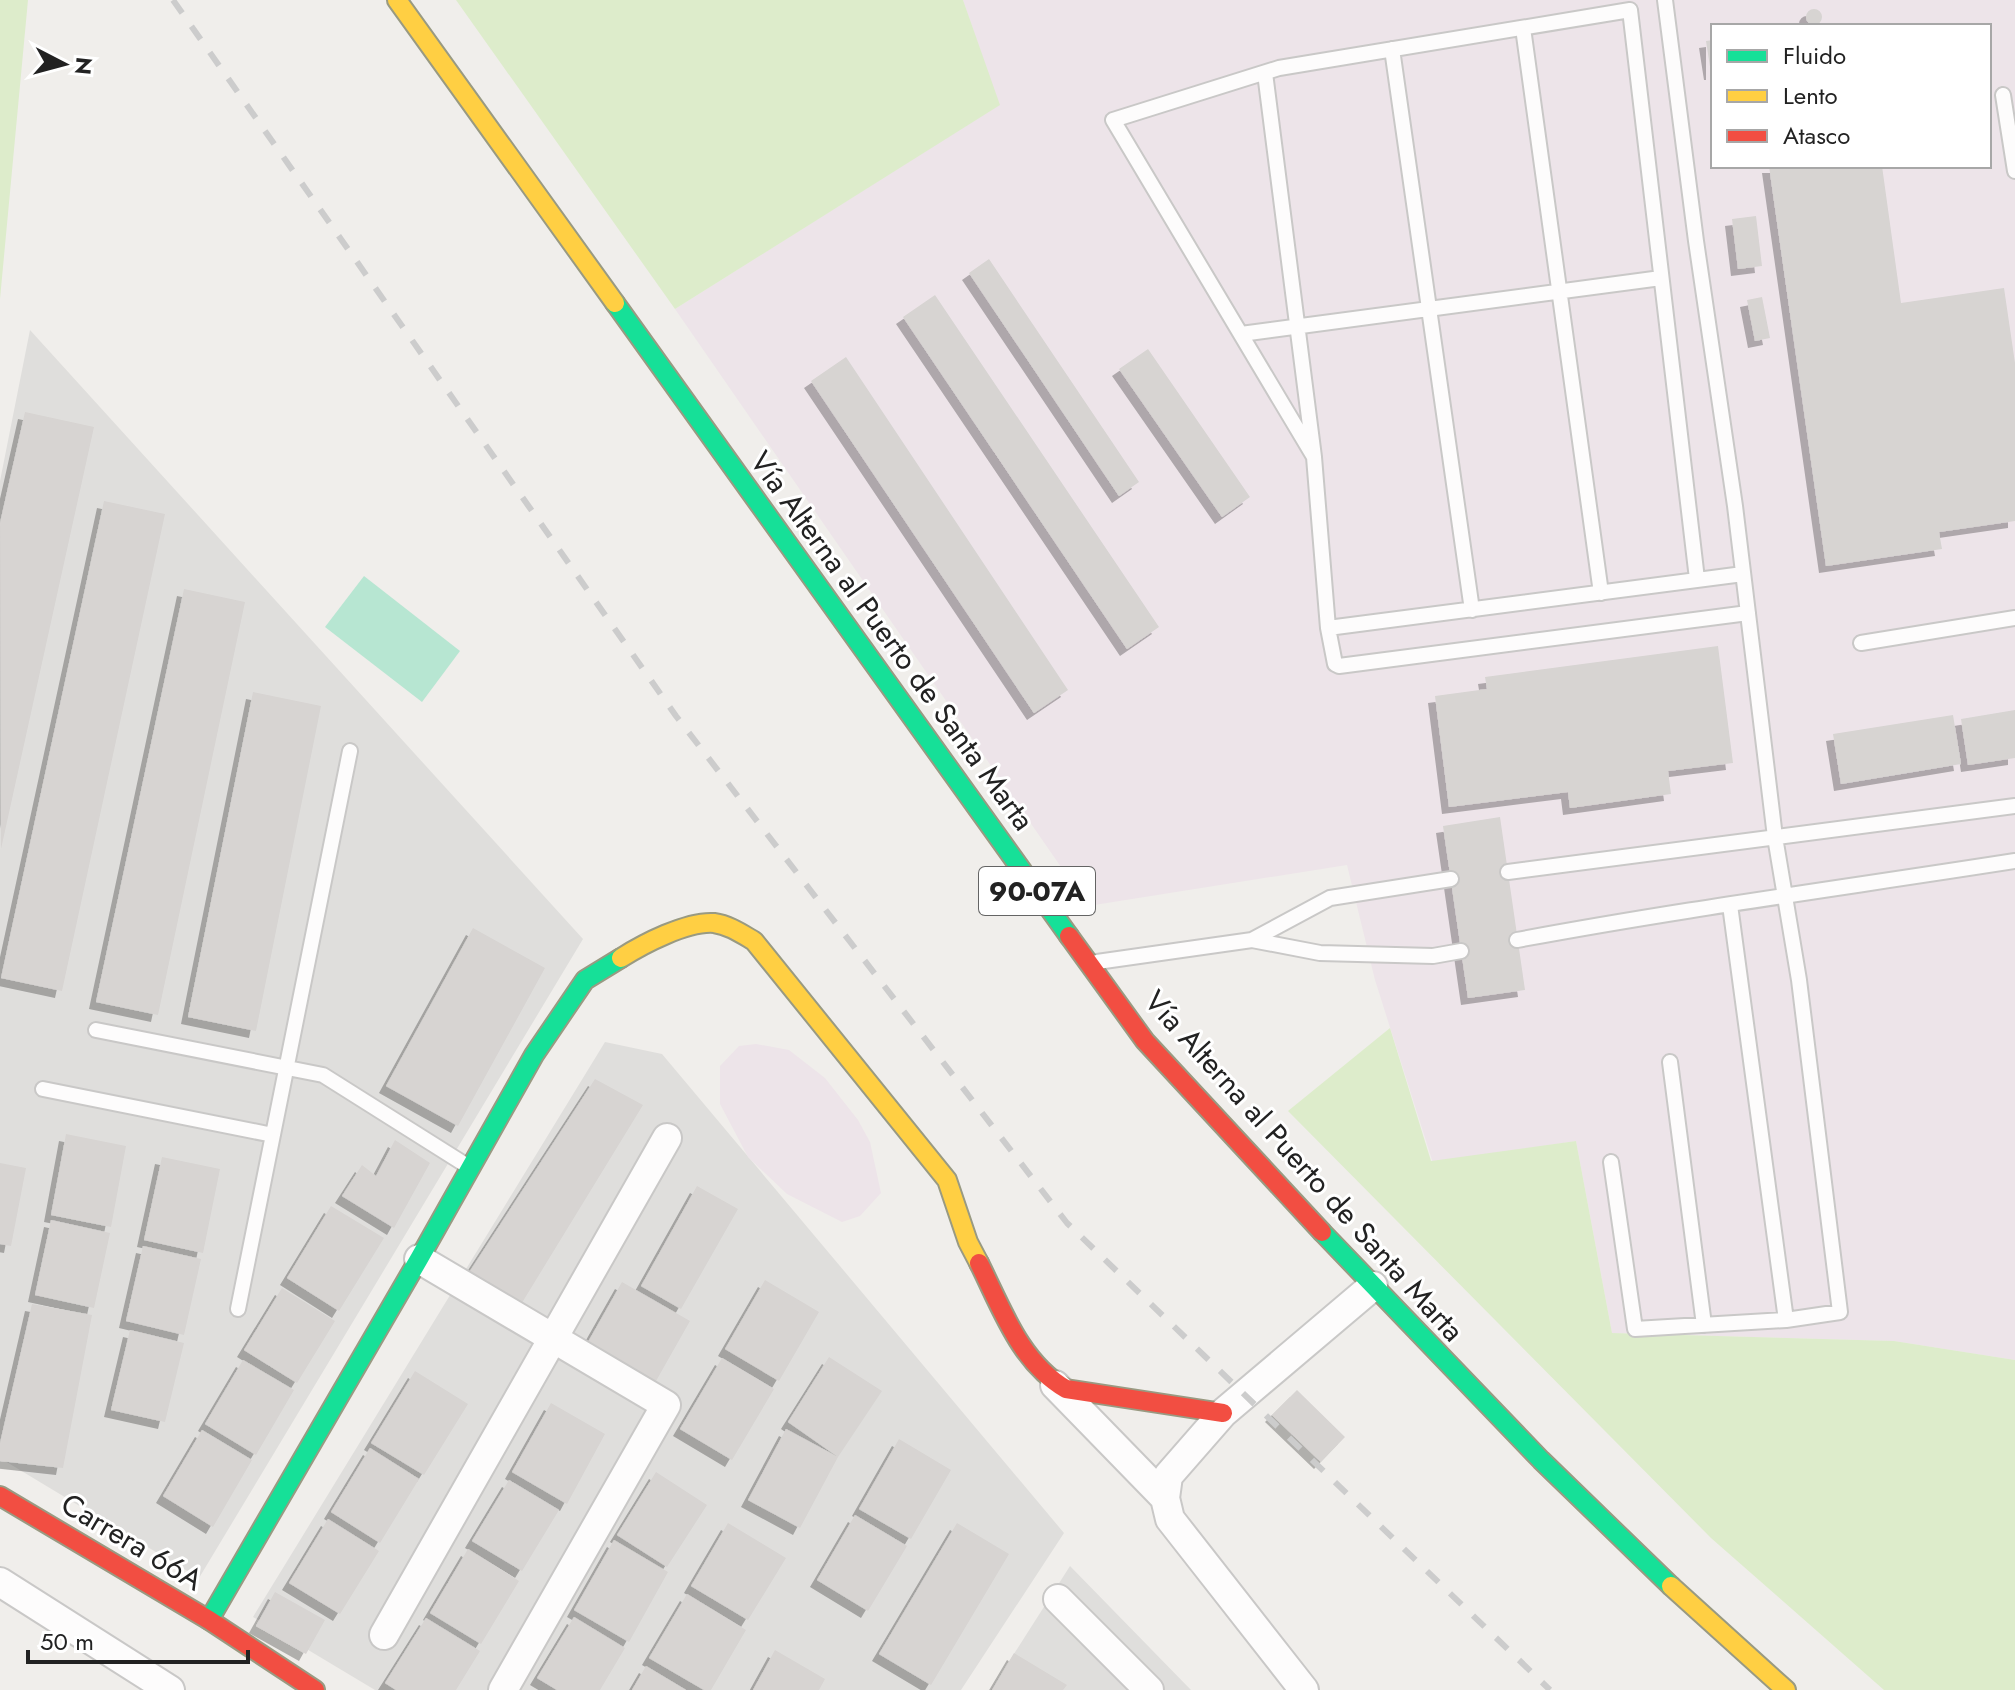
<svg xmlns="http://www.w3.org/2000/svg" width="2015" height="1690" font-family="Jost,sans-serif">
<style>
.residential{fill:#dfdedc}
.industrial{fill:#ede4e9;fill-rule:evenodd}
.grass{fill:#ddeccb}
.pitch{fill:#b7e6d2}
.building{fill:#d7d4d2;filter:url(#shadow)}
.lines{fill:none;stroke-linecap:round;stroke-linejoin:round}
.lane-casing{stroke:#c9c8c7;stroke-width:18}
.street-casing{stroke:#c9c8c7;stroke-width:32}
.fast-casing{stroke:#999a82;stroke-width:22}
.slow-casing{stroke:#999a82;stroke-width:22}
.jam-casing{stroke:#999a82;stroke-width:22}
.lane{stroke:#fdfcfc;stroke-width:14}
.street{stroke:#fdfcfc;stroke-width:28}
.fast{stroke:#16e098;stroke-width:18}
.slow{stroke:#ffcf43;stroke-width:18}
.jam{stroke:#f24e42;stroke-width:18}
.rail{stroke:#ccc;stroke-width:6;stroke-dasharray:16 16;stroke-linecap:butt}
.labels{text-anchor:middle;stroke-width:6;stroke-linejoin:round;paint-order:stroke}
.shield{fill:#fff;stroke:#646464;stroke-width:2}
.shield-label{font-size:28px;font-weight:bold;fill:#222}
.street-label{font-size:30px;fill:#222;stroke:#fff}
</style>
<defs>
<filter id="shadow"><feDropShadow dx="-7" dy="7" stdDeviation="0" flood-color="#0004"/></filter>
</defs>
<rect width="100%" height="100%" fill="#f0eeeb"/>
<path class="residential" d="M30 330 583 939 199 1578 0 1458V481Z
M605 1042 662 1054 1064 1533 961 1690H375L253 1617Z
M1070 1566 1191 1690H991Z"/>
<path class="industrial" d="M963 0H2015V1360L1894 1341 1612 1333 1576 1141 1433 1163 1375 980 1347 865 1088 906 675 309 999 105ZM1713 26H1989V166H1713Z
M756 1044 789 1050 825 1078 858 1120 870 1142 881 1193 860 1216 842 1222 787 1194 748 1157 720 1104V1066L739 1046Z"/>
<path class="grass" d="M0 0H28L0 299Z
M456 0H963L1000 105 675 309Z
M1390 1028 1431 1161 1576 1141 1612 1333 1894 1341 2015 1360V1690H1884L1711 1538 1288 1111Z"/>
<path class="pitch" d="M364 576 460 651 422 702 325 627Z"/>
<path class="building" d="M1806 17a8 8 0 1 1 16 0a8 8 0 1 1-16 0Z
M1713 40V73H1711L1706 41Z
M1769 166H1882L1901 303 2004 288 2015 363V521L1939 532 1942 549 1826 566Z
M1756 216 1762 266 1738 269 1732 219Z
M989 259 1139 482 1119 496 969 273Z
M935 295 1159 627 1127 649 903 317Z
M1762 297 1770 338 1755 341 1747 300Z
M1148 349 1250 497 1222 517 1119 369Z
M846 357 1068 690 1034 713 811 381Z
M25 412 94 427 1 849 0 523Z
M104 501 165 514 62 991 1 978Z
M184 589 245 602 158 1015 96 1002Z
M1718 646 1733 763 1668 771 1671 794 1570 808 1568 792 1449 807 1435 696 1487 689 1485 677Z
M253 692 321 706 256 1031 188 1017Z
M2015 710V758L1968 765 1961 719Z
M1953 715 1961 764 1841 784 1833 734Z
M1500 817 1525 990 1468 998 1443 826Z
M473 928 545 968 458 1126 386 1086Z
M595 1079 643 1105 520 1306 468 1274Z
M66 1134 126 1146 111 1227 51 1215Z
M395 1140 430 1163 394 1228 342 1196 362 1165 376 1176Z
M162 1157 220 1169 203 1253 144 1240Z
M0 1163 26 1168 11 1246 0 1244Z
M697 1186 738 1209 681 1309 641 1286Z
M331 1206 384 1238 339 1311 287 1278Z
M51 1220 110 1233 94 1308 35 1295Z
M143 1246 201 1259 184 1335 126 1321Z
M765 1280 819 1312 779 1381 725 1349Z
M622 1282 690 1321 656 1381 588 1342Z
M282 1288 335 1321 297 1383 244 1350Z
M32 1304 92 1315 63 1468 0 1461V1443Z
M130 1330 184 1343 165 1422 111 1410Z
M829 1357 882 1391 838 1457 788 1422Z
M722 1358 774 1389 732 1460 680 1429Z
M243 1360 294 1390 256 1455 205 1424Z
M415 1371 468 1404 424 1475 371 1443Z
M1297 1390 1345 1437 1321 1462 1272 1415Z
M551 1403 605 1434 567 1504 512 1472Z
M786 1429 838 1457 800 1528 748 1500Z
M202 1430 252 1460 213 1527 163 1496Z
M899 1439 951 1470 911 1539 859 1509Z
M370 1448 419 1479 380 1543 331 1512Z
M656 1472 707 1505 667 1567 617 1535Z
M509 1480 559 1510 522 1571 472 1541Z
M855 1515 907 1546 868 1611 817 1580Z
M328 1519 379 1551 340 1614 289 1583Z
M728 1523 786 1558 748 1620 691 1586Z
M957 1523 1009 1554 931 1685 879 1654Z
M614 1540 668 1572 629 1642 574 1610Z
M468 1549 519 1581 481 1644 430 1613Z
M275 1592 325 1620 306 1654 256 1626Z
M687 1594 746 1630 711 1690H704L649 1658Z
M574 1617 625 1648 600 1690H557L537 1678Z
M426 1618 480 1651 456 1690H396L385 1683Z
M775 1650 825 1679 819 1690H753Z
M1014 1653 1067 1685 1063 1690H992Z
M646 1666 686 1690H632Z"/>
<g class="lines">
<defs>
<path id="lane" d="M1523 28 1601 593
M1392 49 1472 610
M1265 73 1314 457 1328 628 1335 664 1339 666 1748 613
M2003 95 2015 171
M1241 334 1661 278
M1314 457 1113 120 1279 68 1630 10 1697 579
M1328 628 1743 574
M1861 643 2015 618
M1508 872 2015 806
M1730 905 1786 1320
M1252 940 1330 898 1451 879
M1517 940C1683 909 1849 887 2015 861
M1097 962 1252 940 1320 953 1433 956 1461 951
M96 1030 323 1075 469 1167
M1670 1062 1704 1325
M43 1089 273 1135
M1611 1162 1635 1329 1786 1320 1840 1312 1799 980 1775 837 1735 506 1696 241 1665 0
M238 1309 350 751"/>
<path id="street" d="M419 1259 666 1405 503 1690
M1055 1385 1165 1498
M0 1582 170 1690
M1058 1599 1149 1690
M384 1635 667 1138
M1304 1690 1170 1519 1165 1498 1168 1476 1223 1413 1373 1286"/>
<path id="fast" d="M615 303 1069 936
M1322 1232 1541 1460 1671 1586
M209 1620 419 1259 534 1055 585 980 621 958"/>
<path id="slow" d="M397 0 615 303
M621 958C643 944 687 921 714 923 729 925 742 934 754 941L947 1180 968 1242 979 1263
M1671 1586 1786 1690"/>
<path id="jam" d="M1069 936 1145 1041 1322 1232
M979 1263C1002 1309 1020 1362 1066 1389L1223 1413
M0 1496 209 1620 315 1690"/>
</defs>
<use href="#lane" class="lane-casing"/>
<use href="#street" class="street-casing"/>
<use href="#fast" class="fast-casing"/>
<use href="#slow" class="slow-casing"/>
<use href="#jam" class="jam-casing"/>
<use href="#lane" class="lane"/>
<use href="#street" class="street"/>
<use href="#fast" class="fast"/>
<use href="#slow" class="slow"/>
<use href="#jam" class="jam"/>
<path class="rail" d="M173 0 676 716 1067 1223 1550 1690"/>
</g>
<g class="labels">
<rect class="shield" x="979" y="867" width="116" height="48" rx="6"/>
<g class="shield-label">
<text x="1037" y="901">90-07A</text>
</g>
<g class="street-label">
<text transform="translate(892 641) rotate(54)" y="10">Vía Alterna al Puerto de Santa Marta</text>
<text transform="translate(1304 1166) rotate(48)" y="10">Vía Alterna al Puerto de Santa Marta</text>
<text transform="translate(132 1542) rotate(31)" y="10">Carrera 66A</text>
</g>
</g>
<rect x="1711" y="24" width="280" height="144" fill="#ffffff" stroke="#a7a7a7" stroke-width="2"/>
<rect x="1727" y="50" width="40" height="12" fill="#16e098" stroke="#a7a7a7" stroke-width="2"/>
<text x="1783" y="64" font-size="24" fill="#222222">Fluido</text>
<rect x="1727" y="90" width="40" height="12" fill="#ffcf43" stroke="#a7a7a7" stroke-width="2"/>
<text x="1783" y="104" font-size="24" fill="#222222">Lento</text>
<rect x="1727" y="130" width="40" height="12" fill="#f24e42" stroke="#a7a7a7" stroke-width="2"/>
<text x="1783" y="144" font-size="24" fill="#222222">Atasco</text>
<g transform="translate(64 64) rotate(96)" stroke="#ffffff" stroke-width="6" paint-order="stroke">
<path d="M0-6L14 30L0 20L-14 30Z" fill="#222222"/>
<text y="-12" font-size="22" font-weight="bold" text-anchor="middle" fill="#222222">N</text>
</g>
<path d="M28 1650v12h220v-12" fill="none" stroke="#222222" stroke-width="4"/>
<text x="40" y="1650" font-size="24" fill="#222222" stroke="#ffffff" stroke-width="6" paint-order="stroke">50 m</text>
</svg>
